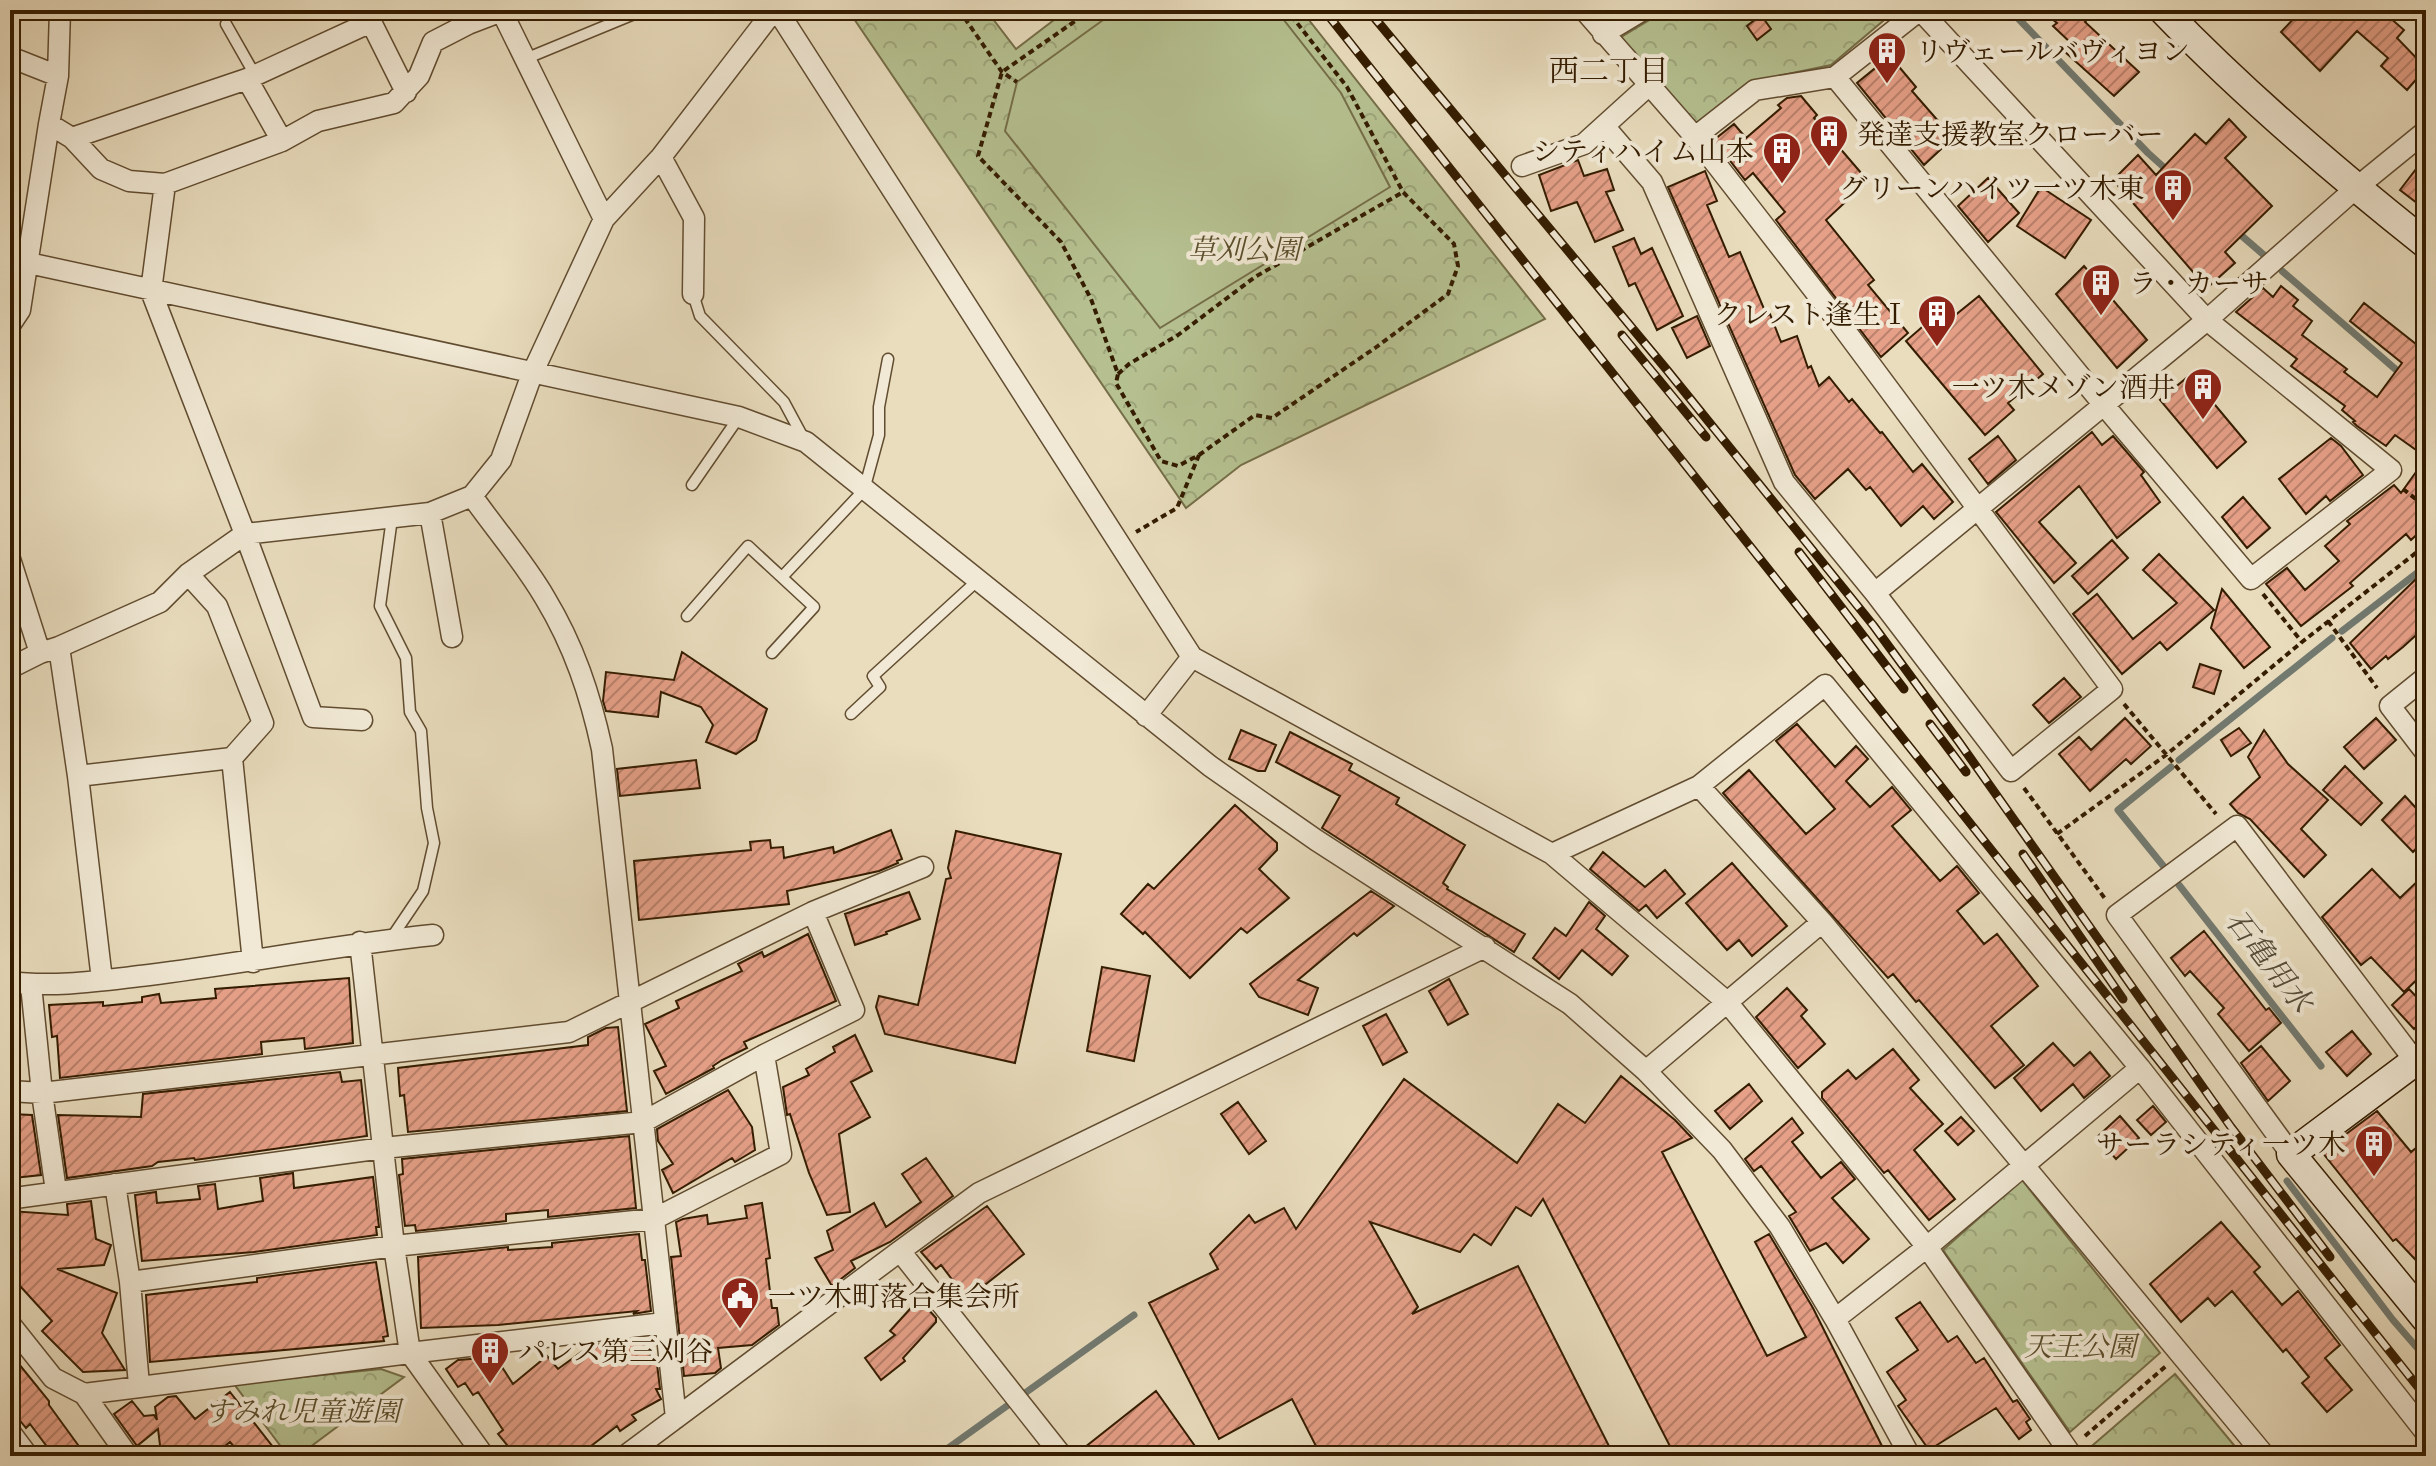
<svg xmlns="http://www.w3.org/2000/svg" width="2436" height="1466" font-family="'Sorts Mill Goudy','Noto Serif JP',serif">
<style>
.forest{fill:url(#forest-crowns);stroke:#756e48;stroke-width:2}
.pitch{fill:#b6c191;stroke:#756e48;stroke-width:2}
.lines{fill:none;stroke-linecap:round;stroke-linejoin:round}
.stream{stroke:#727a71;stroke-width:7}
.building{fill:url(#building-hatch);stroke:#341c00;stroke-width:2}
.lane-casing{stroke:#614c30;stroke-width:13}
.street-casing{stroke:#614c30;stroke-width:23}
.secondary-casing{stroke:#341c00;stroke-width:31}
.path{stroke:#341c00;stroke-width:4;stroke-dasharray:6 4;stroke-linecap:butt}
.lane{stroke:#f1e9d5;stroke-width:10}
.street{stroke:#f1e9d5;stroke-width:20}
.secondary{stroke:#f1e9d5;stroke-width:28}
.rail-casing{stroke:#341c00;stroke-width:9}
.rail{stroke:#f1e9d5;stroke-width:6;stroke-dasharray:18;stroke-linecap:butt}
.labels{text-anchor:middle;stroke-width:8;stroke-linejoin:round;paint-order:stroke}
.poi-label{font-size:28px;fill:#341c00;stroke:#f1e9d5;text-anchor:start}
.park-label{font-size:28px;font-style:italic;fill:#5b4e2c;stroke:#f1e9d5}
.neighbourhood-label{font-size:30px;fill:#341c00;stroke:#f1e9d5}
.water-label{font-size:30px;font-style:italic;fill:#534b38;stroke:#f1e9d5}
</style>
<defs>
<pattern id="forest-crowns" width="20" height="18" patternUnits="userSpaceOnUse" patternTransform="scale(2)"><rect width="20" height="18" fill="#b6c191"/><path d="M2 6a3 3 0 1 1 6 0M12 15a3 3 0 1 1 6 0" fill="none" stroke="#9da57b"/></pattern>
<pattern id="building-hatch" width="6" height="6" patternUnits="userSpaceOnUse" patternTransform="scale(2)"><rect width="6" height="6" fill="#e6a088"/><path d="M-1 1l2-2M0 6l6-6M5 7l2-2" fill="none" stroke="#bb826d"/></pattern>
</defs>
<rect width="100%" height="100%" fill="#e9ddbe"/>
<filter id="stains"><feTurbulence type="fractalNoise" baseFrequency=".0025" numOctaves="4"/><feColorMatrix values="0 0 0 0 .2 0 0 0 0 .09 0 0 0 0 .02 0 0 0 .5 -.17"/></filter>
<radialGradient id="worn" r=".72"><stop offset=".6" stop-color="#630" stop-opacity="0"/><stop offset="1" stop-color="#630" stop-opacity=".3"/></radialGradient>
<path class="forest" d="M848 10H986L1016 49 1067 10H1301L1545 319 1241 465 1186 508Z
M1666 10H1896L1831 65 1750 82 1695 125 1618 39Z
M2022 1180 2160 1353 2070 1432 1943 1250Z
M381 1369 404 1377 298 1456H288L234 1384Z
M2175 1374 2243 1456H2091L2086 1451Z"/>
<path class="pitch" d="M1117 10H1276L1341 93 1390 187 1160 328 1005 131 1017 82Z"/>
<g class="lines">
<path class="stream" d="M2010 10 2148 153 2168 171
M2235 230 2265 256
M2282 271 2401 374
M2342 631 2426 566
M2179 760 2332 638
M2165 868 2118 810 2171 767
M2179 885 2321 1066
M2287 1181 2393 1320 2426 1358
M937 1456 1134 1315"/>
</g>
<path class="building" d="M2041 10H2095L2085 22 2139 72 2114 96 2065 52 2072 44 2053 26 2057 23Z
M2302 10H2381L2404 30 2397 38 2426 68 2407 90 2381 66 2388 58 2357 31 2320 71 2281 32Z
M1761 15 1771 29 1757 40 1747 26Z
M1890 56 1916 87 1912 91 1953 138 1924 165 1857 83Z
M1801 96 1817 115 1814 118 1868 181 1826 220 1874 280 1868 285 1908 333 1881 357 1776 220 1785 212 1753 173 1745 180 1714 140 1734 124 1746 138 1781 108 1778 105 1787 98Z
M2229 119 2246 137 2225 158 2272 206 2225 252 2235 263 2207 288 2113 180 2138 155 2156 175 2195 134 2206 144Z
M2426 156V210L2400 190Z
M1578 160 1584 176 1607 169 1614 190 1606 192 1623 230 1595 242 1577 202 1551 211 1539 175Z
M1705 171 1717 201 1707 205 1729 257 1740 252 1767 316 1770 314 1781 342 1797 336 1808 368 1811 366 1819 386 1829 377 1849 402 1852 399 1880 433 1882 432 1913 472 1922 464 1953 502 1934 519 1923 506 1901 526 1870 487 1866 490 1848 469 1815 499 1795 475 1668 187Z
M1988 178 2019 213 1988 242 1958 206Z
M2041 187 2091 220 2065 258 2017 226Z
M1634 238 1641 254 1652 248 1683 316 1657 330 1635 283 1629 286 1613 247Z
M2084 266 2147 340 2117 368 2056 294Z
M2281 286 2298 300 2293 306 2312 321 2302 335 2347 369 2344 372 2377 397 2402 363 2350 321 2364 303 2426 352V457L2395 435 2386 446 2357 426 2353 422 2355 421 2342 410 2345 406 2291 366 2297 359 2236 312 2263 288 2273 297Z
M1979 296 2043 374 2008 403 2014 410 1985 435 1906 341 1936 315 1943 325Z
M1697 316 1710 346 1687 358 1672 328Z
M2190 375 2246 442 2217 468 2160 400Z
M2092 432 2102 445 2113 436 2144 472 2141 475 2160 502 2117 538 2079 486 2039 522 2076 563 2054 583 1996 512Z
M1998 436 2016 460 1988 484 1969 459Z
M2331 438 2341 446 2363 475 2330 501 2326 496 2306 514 2279 479Z
M2426 458V526L2411 540 2406 534 2350 583 2353 586 2301 626 2266 584 2287 568 2305 590 2339 561 2325 546 2350 524 2347 521 2394 485 2401 493Z
M2243 497 2270 528 2247 548 2222 517Z
M2112 540 2128 558 2088 594 2072 576Z
M2159 554 2214 610 2167 650 2160 642 2122 674 2073 614 2097 594 2133 639 2177 603 2143 570Z
M2418 577 2426 587V626L2403 647 2388 659 2386 656 2371 669 2350 643Z
M2222 589 2270 647 2244 668 2211 628Z
M682 652 767 709 756 740 736 754 706 742 713 725 701 707 661 692 658 717 606 711 603 701 606 672 674 680Z
M2200 664 2221 671 2214 694 2193 687Z
M2064 678 2081 697 2049 723 2033 705Z
M2125 718 2151 746 2131 764 2126 759 2090 791 2059 754 2079 737 2091 750Z
M2376 718 2396 740 2364 769 2344 747Z
M1797 724 1835 767 1856 746 1868 759 1846 781 1870 807 1892 787 1911 810 1892 826 1940 881 1957 866 1979 893 1957 911 1984 944 1997 934 2038 986 1991 1026 2024 1065 1995 1088 1919 1000 1916 1002 1893 974 1888 978 1723 793 1749 770 1806 834 1835 809 1776 741Z
M2239 728 2251 743 2231 756 2221 740Z
M1241 730 1276 745 1265 771H1258L1229 759Z
M2264 730 2288 764 2328 800 2301 829 2326 855 2304 877 2250 819 2238 813 2230 804 2260 777 2248 757Z
M1290 732 1352 764 1349 770 1399 798 1396 804 1465 845 1443 883 1448 887 1447 889 1525 934 1514 952 1322 828 1340 796 1276 762Z
M696 760 700 788 620 796 617 769Z
M2345 766 2382 803 2361 825 2323 790Z
M2405 796 2426 819V839L2413 852 2382 820Z
M1235 805 1277 843V850L1259 869 1289 898 1247 933 1241 928 1190 978 1145 932 1143 934 1121 914 1148 884 1154 889Z
M891 830 902 859 897 861 898 863 879 871 787 891 789 904 639 920 634 861 751 850 750 842 770 840 771 848 783 847 784 858 833 847 834 853Z
M956 831 1061 854 1015 1063 885 1034 876 1007 879 996 918 1005 946 879 951 878 948 868Z
M1603 852 1645 887 1665 870 1685 894 1657 918 1646 905 1639 911 1590 869Z
M1732 863 1787 926 1752 956 1739 940 1727 950 1686 903Z
M2372 869 2400 898 2426 873V971L2404 992 2371 957 2361 965 2322 917Z
M1371 891 1394 906 1357 936 1354 933 1298 980 1318 988 1308 1015 1259 997 1250 984Z
M909 892 920 919 886 932 887 934 855 945 845 914Z
M1589 902 1605 916 1596 929 1628 956 1612 975 1582 950 1559 979 1533 958 1555 928 1566 936Z
M2204 931 2266 1010 2269 1008 2281 1023 2249 1051 2218 1014 2224 1008 2190 971 2185 976 2171 958Z
M808 934 836 1001 744 1042 747 1048 722 1060 713 1066 714 1068 666 1094 654 1071 666 1066 645 1024 679 1008 676 1001 742 971 738 964 762 952 764 957Z
M1102 967 1150 976 1134 1061 1087 1051Z
M349 978 353 1043 305 1049 304 1038 261 1042 262 1054 60 1078 57 1036 52 1037 49 1005 103 1002V1006L142 1002V997L159 994 161 1003 173 1002 216 998 215 989Z
M1449 979 1468 1014 1448 1025 1429 991Z
M1787 988 1807 1010 1801 1016 1825 1044 1798 1068 1756 1017Z
M2409 989 2426 1007V1017L2414 1029 2392 1005Z
M1386 1014 1407 1052 1383 1065 1363 1026Z
M618 1027 627 1111 408 1132 404 1095 400 1096 398 1068 588 1045V1037L606 1028Z
M2352 1031 2371 1054 2347 1076 2326 1052Z
M855 1035 872 1071 851 1082 870 1117 839 1134 850 1212 827 1215 809 1173 790 1114 787 1115 783 1087 809 1075 806 1069 835 1052 833 1047Z
M2053 1043 2074 1066 2090 1052 2110 1076 2084 1098 2073 1084 2041 1111 2014 1078Z
M2261 1046 2290 1081 2268 1101 2241 1063Z
M1893 1049 1919 1080 1910 1088 1943 1124 1914 1150 1955 1199 1929 1220 1888 1170 1884 1173 1822 1098V1092L1848 1070 1856 1079Z
M340 1072 342 1082 361 1080 367 1136 195 1160 194 1158 158 1162 152 1166 67 1178 58 1115 141 1117 143 1094Z
M1621 1076 1675 1120 1692 1138 1662 1152 1767 1356 1806 1337 1755 1242 1769 1234 1813 1308 1887 1456H1675L1543 1199 1531 1216 1516 1207 1491 1245 1474 1234 1460 1252 1370 1222 1418 1307 1412 1314 1518 1266 1614 1456H1321L1292 1399 1219 1439 1149 1303 1218 1269 1210 1254 1249 1215 1255 1223 1284 1208 1296 1229 1404 1079 1517 1163 1558 1104 1585 1123Z
M1749 1084 1762 1101 1730 1129 1715 1111Z
M728 1090 752 1127 755 1150 735 1162 732 1158 673 1193 662 1170 673 1164 658 1141 657 1129Z
M1238 1102 1266 1141 1249 1154 1221 1114Z
M2153 1106 2166 1122 2151 1135 2137 1120Z
M2377 1111 2411 1152 2417 1147 2426 1156V1271L2396 1239 2393 1241 2322 1152Z
M10 1114 32 1115 41 1175 14 1178Z
M2120 1116 2139 1138 2116 1159 2097 1137Z
M1961 1117 1974 1131 1958 1145 1945 1131Z
M1792 1118 1803 1133 1792 1142 1821 1178 1841 1162 1855 1179 1832 1198 1869 1239 1843 1263 1826 1243 1810 1251 1789 1216 1796 1212 1761 1166 1754 1171 1745 1159Z
M629 1136 636 1208 548 1217V1210L506 1214V1221L416 1231 415 1225 405 1226 399 1175 403 1174 402 1159Z
M926 1158 953 1196 890 1242 851 1261 855 1268 832 1286 815 1258 833 1250 827 1231 874 1203 886 1227 921 1202 902 1174Z
M293 1173 294 1188 373 1177 379 1227H376L377 1235 254 1252 142 1261 135 1195 156 1192 157 1203 200 1199 198 1186 215 1184 218 1209 263 1201 260 1178Z
M91 1201 96 1239 111 1245 104 1265 57 1269 117 1293 102 1333 125 1370 83 1372 42 1331 52 1321 10 1275V1211L68 1215 67 1204Z
M762 1203 770 1258 766 1259 772 1308H777L779 1325 752 1345 718 1348 721 1368 715 1373 684 1376 671 1257 681 1256 676 1222 683 1219 707 1215 708 1224 747 1218 745 1206Z
M987 1206 1024 1254 967 1299 941 1265 936 1269 921 1252Z
M2221 1222 2260 1267 2254 1272 2282 1305 2298 1291 2340 1345 2325 1358 2352 1390 2327 1412 2302 1383 2309 1377 2286 1349 2283 1352 2232 1291 2215 1306 2208 1298 2181 1322 2150 1284Z
M639 1234 642 1260H645L651 1311 633 1314 637 1311 498 1325 421 1328 418 1257 508 1247V1250L552 1247V1243Z
M376 1262 388 1336 383 1337 384 1341 150 1362 146 1295 257 1282V1278Z
M919 1299 936 1318V1322L903 1358 905 1361 881 1380 865 1358 895 1335 890 1331Z
M1920 1302 1948 1342 1957 1336 1976 1363 1984 1358 2013 1402 2017 1400 2030 1419 2026 1422 2031 1430 2019 1439 1996 1408 1929 1450 1898 1406 1906 1400 1887 1372 1918 1350 1896 1318Z
M639 1339 657 1364 660 1389H656L661 1399 632 1415 636 1420 620 1431 617 1426 578 1456H516L498 1434 503 1430 478 1392 473 1395 465 1383 458 1387 446 1369 458 1360 483 1358 491 1370 500 1364 513 1384 547 1356 558 1369 591 1345Z
M10 1353 49 1401V1405L86 1456H54L30 1424 26 1428 10 1408Z
M1156 1391 1202 1456H1075V1455Z
M230 1392 280 1456H242L230 1442 213 1456H169L160 1445 158 1429 137 1446 114 1414 132 1401 144 1416 154 1415 157 1420 155 1407 168 1397 176 1396 195 1419Z"/>
<g class="lines">
<defs>
<path id="lane" d="M226 24 255 75
M525 59 644 10
M693 294 700 316 784 402 805 441
M692 485 739 417
M783 576 864 490 879 435V407L888 359
M687 616 748 546 814 607 772 653
M851 714 880 687 873 676 977 581
M392 937 423 891 434 843 427 808 421 731 410 712 406 658 380 606 392 518"/>
<path id="street" d="M501 10 604 219
M777 10 1192 657 1552 854 1727 1002 1927 1247 2072 1456
M1584 10 1695 137 1838 321 2112 689 2011 771 1875 593 1784 482 1652 182 1604 126
M1603 34 1643 10
M10 57 58 76
M1835 77 2103 404 2251 579 2391 470 2207 320 1920 10
M247 79 282 141
M49 124 58 76 60 10
M1695 137 1755 90 1835 77 1920 10
M72 138 247 79 371 22 406 92
M661 157 694 218 693 294
M1522 166 1584 144 1648 86
M165 184 151 291 245 534 313 717 362 720
M10 259 739 417 806 442 1210 766 1316 840 1570 1004 1646 1071 1722 1150 1780 1227 1835 1319 1910 1456
M10 325 20 310 49 124 72 138 101 169 129 181 165 184 282 141 318 121 394 103 419 76 433 42 468 24 502 11
M472 496C496 530 524 562 545 598 574 646 590 694 602 749L676 1418
M430 513 452 637
M10 559 40 653
M188 574 217 606 263 723 232 758 253 962
M1875 593 2207 320 2356 188 2426 131
M59 647 78 776 102 980
M10 668 40 653 59 647 160 602 188 574 245 534 430 513 472 496 501 460 532 374 604 219 661 157 774 10
M2426 677 2390 706 2426 753
M1146 716 1192 657
M78 776 232 758
M1699 786 1822 922 2265 1456
M1552 854 1699 786 1825 685 2140 1068 2426 1433
M813 912 923 867
M360 942 394 1246 410 1353 664 1323
M10 982C56 988 104 980 149 975 244 963 338 945 433 935
M31 985 42 1093 56 1191
M1646 1071 1822 922
M10 1091 42 1093 569 1032 813 912 854 1010 764 1055 643 1122 383 1148 15 1198
M2291 1154 2117 915 2237 826 2415 1061
M115 1184 130 1282 139 1385
M900 1251 979 1193 1485 947
M130 1282 394 1246 654 1219 781 1154 764 1055
M1835 1319 1927 1247 2140 1068
M10 1324 53 1378 84 1394 128 1456
M84 1394 410 1353 484 1456
M10 1432 28 1456
M625 1456 900 1251 1062 1456"/>
<path id="secondary" d="M2163 10C2244 94 2334 171 2426 244
M2426 1053 2291 1154 2426 1319"/>
</defs>
<use href="#lane" class="lane-casing"/>
<use href="#street" class="street-casing"/>
<use href="#secondary" class="secondary-casing"/>
<path class="path" d="M959 10 1002 72 1017 82
M1091 10 1002 72 978 156 1061 242 1091 299 1118 374 1116 383 1161 461 1178 466 1199 455 1177 508 1136 532
M1118 374 1129 364 1178 335 1255 277 1403 192
M1199 455 1255 415 1272 418 1375 348 1448 294 1458 266 1454 244 1403 192 1347 87 1287 10
M2403 489 2426 507
M2263 594 2302 642
M2328 621 2377 688
M2124 704 2216 814
M2024 788 2106 900
M2057 834 2166 755 2302 642 2426 545
M2085 1436 2166 1366"/>
<use href="#lane" class="lane"/>
<use href="#street" class="street"/>
<use href="#secondary" class="secondary"/>
<defs>
<path id="rail" d="M1324 10 2426 1397
M1368 10 1667 370 1873 625 1959 742 2231 1127 2330 1257
M1622 335 1706 437
M1799 552 1904 689
M1930 724 1966 772
M2023 854 2123 999"/>
</defs>
<use href="#rail" class="rail-casing"/>
<use href="#rail" class="rail"/>
</g>
<defs>
<symbol id="building-pin" viewBox="-11 -11 22 30"><path d="M0 17L-7.5 6A9.5 9.5 0 1 1 7.5 6Z" fill="#8f2418" stroke="#f1e9d5"/><path d="M-4-6H4V6H1V3H-1V6H-4ZM-2.5-4.3h1.7v1.8h-1.7ZM.8-4.3h1.7v1.8H.8ZM-2.5-1h1.7V.8h-1.7ZM.8-1h1.7V.8H.8Z" fill="#fff"/></symbol>
<symbol id="civic-pin" viewBox="-11 -11 22 30"><path d="M0 17L-7.5 6A9.5 9.5 0 1 1 7.5 6Z" fill="#8f2418" stroke="#f1e9d5"/><path d="M-.6-6.5H3V-4.5H.6V-3L4-1V1h2V6H-6V1h2V-1L-.6-3ZM-1.2 2.5V6h2.4V2.5Z" fill="#fff"/></symbol>
</defs>
<g fill-rule="evenodd">
<use href="#building-pin" x="1865" y="29" width="44" height="60"/>
<use href="#building-pin" x="1807" y="112" width="44" height="60"/>
<use href="#building-pin" x="1760" y="129" width="44" height="60"/>
<use href="#building-pin" x="2151" y="166" width="44" height="60"/>
<use href="#building-pin" x="2079" y="261" width="44" height="60"/>
<use href="#building-pin" x="1915" y="292" width="44" height="60"/>
<use href="#building-pin" x="2181" y="365" width="44" height="60"/>
<use href="#building-pin" x="2352" y="1122" width="44" height="60"/>
<use href="#civic-pin" x="718" y="1274" width="44" height="60"/>
<use href="#building-pin" x="468" y="1329" width="44" height="60"/>
</g>
<g class="labels">
<g class="poi-label">
<text x="1915" y="61">リヴェールバヴィヨン</text>
<text x="1857" y="144">発達支援教室クローバー</text>
<text x="1754" y="161" text-anchor="end">シティハイム山本</text>
<text x="2145" y="198" text-anchor="end">グリーンハイツ一ツ木東</text>
<text x="2129" y="293">ラ・カーサ</text>
<text x="1909" y="324" text-anchor="end">クレスト逢生Ⅰ</text>
<text x="2175" y="397" text-anchor="end">一ツ木メゾン酒井</text>
<text x="2346" y="1154" text-anchor="end">サーラシティ一ツ木</text>
<text x="768" y="1306">一ツ木町落合集会所</text>
<text x="518" y="1361">パレス第三刈谷</text>
</g>
<g class="park-label">
<text x="1244" y="259">草刈公園</text>
<text x="2080" y="1356">天王公園</text>
<text x="302" y="1421">すみれ児童遊園</text>
</g>
<g class="neighbourhood-label">
<text x="1609" y="81">西二丁目</text>
</g>
<g class="water-label">
<text transform="translate(2269 961) rotate(52)" y="10">石亀用水</text>
</g>
</g>
<rect width="2436" height="1466" fill="none" stroke="#e9ddbe" stroke-width="40"/>
<rect x="12" y="12" width="2412" height="1442" fill="none" stroke="#341c00" stroke-width="4"/>
<rect x="20" y="20" width="2396" height="1426" fill="none" stroke="#341c00" stroke-width="2"/>
<rect width="100%" height="100%" filter="url(#stains)"/>
<rect width="100%" height="100%" fill="url(#worn)"/>
</svg>
